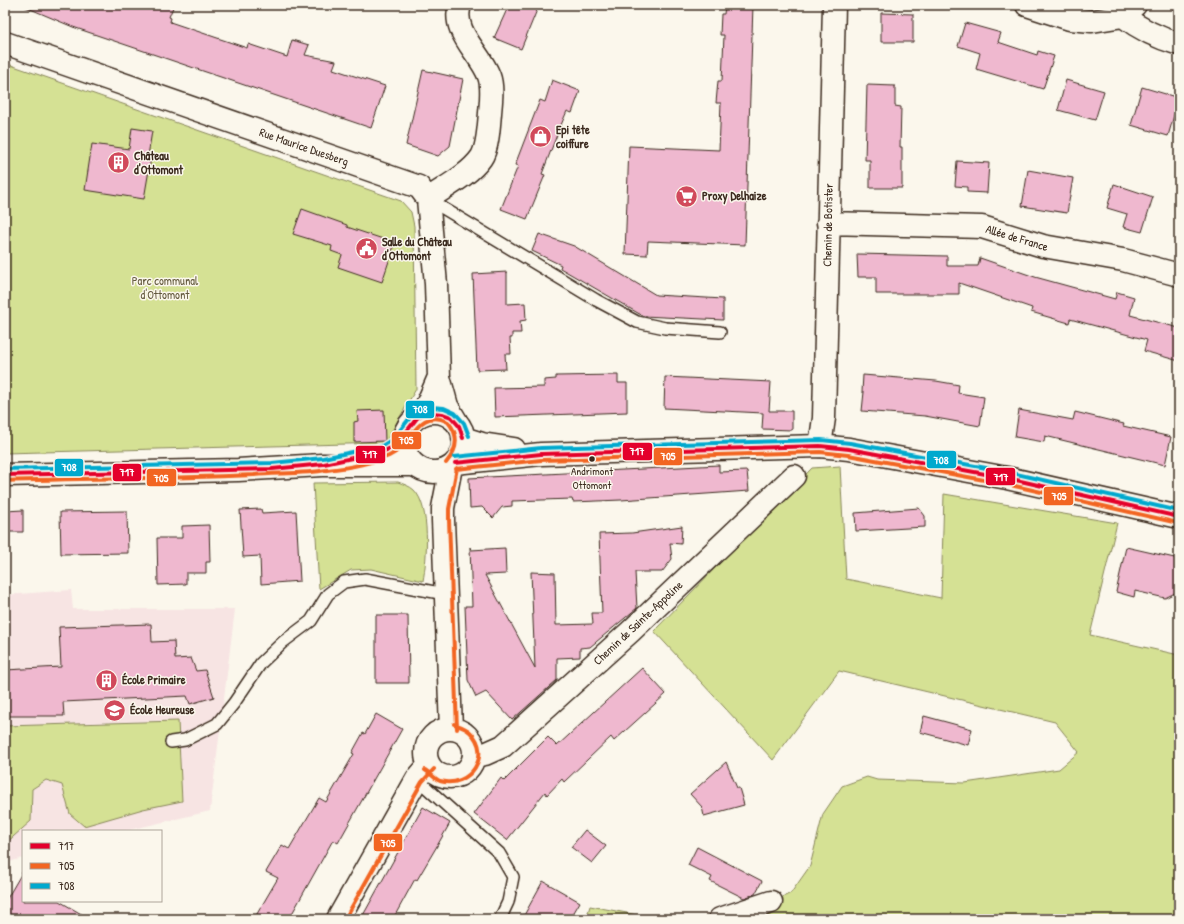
<svg xmlns="http://www.w3.org/2000/svg" width="1184" height="924" font-family="'Patrick Hand',sans-serif">
<style>
.built{fill:#f7e4e3}
.green{fill:#d5e194;stroke:#888659}
.building{fill:#efb8cf;stroke:#3b2a1e}
.lines{fill:none;stroke-linecap:round;stroke-linejoin:round}
.service-casing{stroke:#3b2a1e;stroke-width:14}
.minor-casing{stroke:#3b2a1e;stroke-width:25}
.tertiary-casing{stroke:#3b2a1e;stroke-width:25}
.service{stroke:#fbf7ec;stroke-width:11}
.minor{stroke:#fbf7ec;stroke-width:22}
.tertiary{stroke:#fbf7ec;stroke-width:22}
.bus-1-casing{stroke:#fbf7ec;stroke-width:7}
.bus-2-casing{stroke:#fbf7ec;stroke-width:7}
.bus-3-casing{stroke:#fbf7ec;stroke-width:7}
.bus-1{stroke:#e4002b;stroke-width:4}
.bus-2{stroke:#f26522;stroke-width:4}
.bus-3{stroke:#00a9ce;stroke-width:4}
.bus-dot{fill:#3b2a1e;stroke:#fbf7ec;stroke-width:1.5}
.labels{text-anchor:middle;stroke-width:3;stroke-linejoin:round;paint-order:stroke}
.bus-label{font-size:11px;fill:#3b2a1e;stroke:#fbf7ec}
.poi-label{font-size:12px;font-weight:bold;fill:#3b2a1e;stroke:#fbf7ec;text-anchor:start}
.street-label{font-size:12px;fill:#3b2a1e;stroke:#fbf7ec}
.park-label{font-size:12px;fill:#62583c;stroke:#fbf7ec}
.line-badge{stroke:#fbf7ec;stroke-width:1.5}
.badge-label{font-size:11px;text-anchor:middle;font-weight:bold;fill:#fff}
</style>
<rect width="100%" height="100%" fill="#fbf7ec"/>
<filter id="ink" filterUnits="userSpaceOnUse"><feTurbulence type="fractalNoise" baseFrequency=".025" numOctaves="2"/><feDisplacementMap in="SourceGraphic" scale="8" xChannelSelector="R" yChannelSelector="G"/><feConvolveMatrix kernelMatrix="1 2 1 2 8 2 1 2 1" color-interpolation-filters="sRGB"/></filter>
<g filter="url(#ink)">
<path class="built" d="M71 590 73 609H235L210 811 125 831H23V858L5 863V595Z"/>
<path class="green" d="M5 63 401 201 411 212 414 226 416 389 385 443 5 453Z
M840 466 846 579 941 598 944 494 1117 523 1090 635 1179 655V919H738L791 893 810 866 823 814 842 786 867 777 877 780 965 783 1059 769 1079 752 1055 722 839 671 773 760 654 631 812 468Z
M398 482C403 484 410 486 414 490 431 507 427 559 423 581L371 569 351 570 319 589 313 483Z
M178 721 182 801 143 809 84 826 70 814 62 785 46 780 32 789 31 821 5 844V726Z
M590 906 653 918 586 919Z"/>
<path class="building" d="M21 5H174L169 17 171 18 170 22 247 48 248 44 287 57 292 40 309 45 305 55 336 61 333 69 385 86 371 128 73 27Z
M509 5H539L521 49 494 38Z
M725 5H753L745 245 648 241 647 255 625 254 629 146 719 150 721 103H716L718 81H722L724 35H720L721 14H724Z
M881 13 913 14V42H881Z
M965 23 1001 33 998 42 1037 55 1038 51 1054 56 1043 89 976 69 980 53 958 46Z
M423 70 463 79 450 146 438 156 406 145Z
M552 80 580 91 572 113 567 111 558 132 542 174 545 175 527 219 501 209 518 166 515 165 540 100 545 102Z
M1066 80 1104 91 1095 120 1058 110Z
M867 85 895 86V106L901 107 900 147H902V188H870V160H865Z
M1142 87 1179 98 1168 136 1131 125Z
M132 128 152 131 148 156 151 157 149 170 144 199 85 190 92 144 129 149Z
M957 161 989 163 987 193 967 192V187L955 186Z
M1028 170 1073 178 1067 213 1022 206Z
M1114 184 1153 197 1142 232 1123 227 1127 214 1107 208Z
M302 209 347 225V227L395 243 382 282 338 267 342 255 331 251 332 246 293 234Z
M539 234 574 246 656 295 723 299V320L643 316 560 268 561 265 532 251Z
M857 254 947 256V266H978L980 258 1035 277 1115 299 1117 292 1134 297 1130 315 1179 328V361L1144 351 1147 340 1070 319 1069 323 1031 312 1032 308 959 283V294H876V277H858Z
M507 272V304L525 303 526 320 520 321 521 333H512V338H510L511 354H505L506 369 477 370 473 274Z
M618 375V383H627V412L495 417 494 388 544 387V380L556 379V376Z
M863 375 936 381 959 385 958 393 984 397 980 426 925 416 862 411 864 392H862Z
M665 377 771 382 769 411H792V430L762 429 763 413 664 408Z
M384 410 385 441 354 442V422L358 421 357 411Z
M1019 410 1073 420 1075 412 1124 424 1123 426 1171 437 1165 465 1045 436 1044 442 1015 437Z
M719 465V472L747 471 749 491 621 500 573 502 572 499 512 501V506L502 507 493 518 482 507 470 508 469 478Z
M919 508 925 516V527L856 531 855 513Z
M261 509 262 513 296 511 300 581 261 584 260 556 243 557 240 510Z
M23 510V532H5V511Z
M127 511 128 553 61 554 60 512Z
M209 525 210 562H206V573H186V584L158 585 157 538H182V526Z
M682 526 681 544 670 543 672 559 662 572H635L637 608 590 647 580 648V657L557 658V680L512 720 486 692 476 697 468 680 465 606H472L470 547 471 550 505 548 506 574 485 575 535 668 531 572 555 573 556 625 593 624 592 613H602L599 534 632 533Z
M1126 547 1179 559V591L1165 598 1135 591 1134 597 1116 592Z
M376 615H408L409 683H376Z
M151 624 152 642 174 641 175 659 191 658 196 671 205 670 214 697 190 704 187 696 63 702 64 716H5V670L61 667 59 627Z
M642 668 666 694 614 741 611 737 564 782 562 779 547 795 545 792 507 840 474 814 501 778 504 781 548 737 557 746Z
M376 714 402 729 338 843 333 840 289 919H254L278 878 266 872 282 845 289 849 319 798 326 802 354 754 352 753 363 733 365 734Z
M924 716 972 729 968 745 920 732Z
M726 762 737 788H739L744 805 704 816 702 807 690 794Z
M423 807 450 823 437 846 417 880 415 879 393 919H361Z
M585 830 606 846 592 863 571 847Z
M697 847 762 881 755 894 744 898 710 881 712 877 688 865Z
M23 871V901H59L90 919H5V902Z
M543 881 580 902 570 919H522Z"/>
<g class="lines">
<defs>
<path id="service" d="M428 199 596 300 637 322 665 328 720 332
M171 742 185 740 217 724 234 703 261 663 283 642 311 621 328 594 344 582 365 579 445 594
M417 779 499 853 513 877 508 902 500 919"/>
<path id="minor" d="M1027 5 1070 19 1092 21 1123 16 1135 5
M1123 16C1141 30 1158 38 1179 44
M5 43 419 187 428 199 436 284 439 377 447 406 456 421
M428 199C445 187 469 175 481 158 488 148 489 124 490 113 491 101 493 87 489 76 480 52 451 32 460 5
M828 223 982 227 1043 246 1123 260 1179 275
M423 414 439 377
M820 446 824 418 834 5
M474 756 485 754 503 746 631 631 794 476
M720 919 771 902"/>
<path id="tertiary" d="M404 442a30 30 0 1 1 60 0a30 30 0 1 1-60 0Z
M463 438 482 444 514 449
M455 463 541 454 820 446 849 449 1007 478 1179 517
M5 475 238 470 322 465H415
M451 729 443 520V508L451 467
M426 753a24 24 0 1 1 48 0a24 24 0 1 1-48 0Z
M338 919 417 779 429 765"/>
</defs>
<use href="#service" class="service-casing"/>
<use href="#minor" class="minor-casing"/>
<use href="#tertiary" class="tertiary-casing"/>
<use href="#service" class="service"/>
<use href="#minor" class="minor"/>
<use href="#tertiary" class="tertiary"/>
<defs>
<path id="bus-1" d="M455 463 541 454 820 446 849 449 1007 478 1179 517
M5 475 272 469 324 464 385 451 397 444 417 418 423 414 432 413 443 414 451 417 459 426 463 438"/>
<path id="bus-2" d="M457 468 449 509V520L457 729
M456 469 541 460 820 452 848 455 1006 484 1178 523
M5 481C88 478 171 479 254 475 278 473 303 474 327 470 345 468 372 463 389 456 412 446 417 406 448 422 460 436 457 450 446 463
M425 770C430 773 435 779 440 781 470 789 493 754 470 732 466 728 459 726 454 724
M345 919 422 782 434 769"/>
<path id="bus-3" d="M454 457 541 448 821 440 850 443 1008 472 1179 511
M5 469 272 463 323 458 382 446 393 439 413 414 421 409 431 407 444 408 455 413 464 423 469 436"/>
</defs>
<use href="#bus-1" class="bus-1-casing"/>
<use href="#bus-2" class="bus-2-casing"/>
<use href="#bus-3" class="bus-3-casing"/>
<use href="#bus-1" class="bus-1"/>
<use href="#bus-2" class="bus-2"/>
<use href="#bus-3" class="bus-3"/>
</g>
</g>
<defs>
<symbol id="shop-disc" viewBox="-11 -11 22 22"><circle r="9.5" fill="#d1495b" stroke="#fbf7ec"/><path d="M-5-2.5h2.3a2.7 3.5 0 0 1 5.4 0H5L5.5 6h-11ZM-1.5-2.5h3a1.5 2.3 0 0 0-3 0Z" fill="#fff"/></symbol>
<symbol id="building-disc" viewBox="-11 -11 22 22"><circle r="9.5" fill="#d1495b" stroke="#fbf7ec"/><path d="M-4-6H4V6H1V3H-1V6H-4ZM-2.5-4.3h1.7v1.8h-1.7ZM.8-4.3h1.7v1.8H.8ZM-2.5-1h1.7V.8h-1.7ZM.8-1h1.7V.8H.8Z" fill="#fff"/></symbol>
<symbol id="supermarket-disc" viewBox="-11 -11 22 22"><circle r="9.5" fill="#d1495b" stroke="#fbf7ec"/><path d="M-6-5.5h2.5l.6 2H6L4.5 2H-2.5L-4.4-4H-6ZM-1.5 3.2a1.3 1.3 0 1 0 .1 0ZM3 3.2a1.3 1.3 0 1 0 .1 0Z" fill="#fff"/></symbol>
<symbol id="civic-disc" viewBox="-11 -11 22 22"><circle r="9.5" fill="#d1495b" stroke="#fbf7ec"/><path d="M-.6-6.5H3V-4.5H.6V-3L4-1V1h2V6H-6V1h2V-1L-.6-3ZM-1.2 2.5V6h2.4V2.5Z" fill="#fff"/></symbol>
<symbol id="school-disc" viewBox="-11 -11 22 22"><circle r="9.5" fill="#d1495b" stroke="#fbf7ec"/><path d="M0-5L7-2L0 1L-7-2ZM-4 1L0 2.5L4 1V4Q0 6-4 4Z" fill="#fff"/></symbol>
</defs>
<g fill-rule="evenodd">
<use href="#shop-disc" x="528" y="124" width="25" height="25"/>
<use href="#building-disc" x="106" y="150" width="25" height="25"/>
<use href="#supermarket-disc" x="674" y="184" width="25" height="25"/>
<use href="#civic-disc" x="354" y="236" width="25" height="25"/>
<use href="#building-disc" x="94" y="668" width="25" height="25"/>
<use href="#school-disc" x="102" y="698" width="25" height="25"/>
</g>
<circle class="bus-dot" cx="592" cy="459" r="3.5"/>
<g class="labels">
<g class="bus-label">
<text x="592" y="475">Andrimont<tspan x="592" dy="14">Ottomont</tspan></text>
</g>
<g class="poi-label">
<text x="556" y="134">Epi tête<tspan x="556" dy="14">coiffure</tspan></text>
<text x="134" y="160">Château<tspan x="134" dy="14">d'Ottomont</tspan></text>
<text x="702" y="200">Proxy Delhaize</text>
<text x="382" y="246">Salle du Château<tspan x="382" dy="14">d'Ottomont</tspan></text>
<text x="122" y="684">École Primaire</text>
<text x="130" y="714">École Heureuse</text>
</g>
<g class="street-label">
<text transform="translate(304 147) rotate(19)" y="4">Rue Maurice Duesberg</text>
<text transform="translate(828 225) rotate(-89)" y="4">Chemin de Botister</text>
<text transform="translate(1017 238) rotate(17)" y="4">Allée de France</text>
<text transform="translate(638 623) rotate(-43)" y="4">Chemin de Sainte-Appoline</text>
</g>
<g class="park-label">
<text x="165" y="285">Parc communal<tspan x="165" dy="14">d'Ottomont</tspan></text>
</g>
</g>
<g class="line-badge">
<rect x="405" y="400" width="30" height="19" rx="4" fill="#00a9ce"/>
<rect x="391" y="431" width="31" height="19" rx="4" fill="#f26522"/>
<rect x="622" y="442" width="31" height="19" rx="4" fill="#e4002b"/>
<rect x="355" y="445" width="31" height="19" rx="4" fill="#e4002b"/>
<rect x="653" y="447" width="30" height="19" rx="4" fill="#f26522"/>
<rect x="926" y="450" width="31" height="19" rx="4" fill="#00a9ce"/>
<rect x="54" y="458" width="30" height="19" rx="4" fill="#00a9ce"/>
<rect x="112" y="463" width="30" height="19" rx="4" fill="#e4002b"/>
<rect x="985" y="467" width="31" height="19" rx="4" fill="#e4002b"/>
<rect x="146" y="468" width="31" height="19" rx="4" fill="#f26522"/>
<rect x="1043" y="486" width="31" height="20" rx="4" fill="#f26522"/>
<rect x="373" y="833" width="30" height="19" rx="4" fill="#f26522"/>
</g>
<g class="badge-label">
<text x="420" y="413">708</text>
<text x="406" y="444">705</text>
<text x="637" y="455">717</text>
<text x="370" y="458">717</text>
<text x="668" y="460">705</text>
<text x="941" y="464">708</text>
<text x="69" y="471">708</text>
<text x="127" y="476">717</text>
<text x="1001" y="481">717</text>
<text x="161" y="482">705</text>
<text x="1059" y="500">705</text>
<text x="388" y="847">705</text>
</g>
<rect width="1184" height="924" fill="none" stroke="#fbf7ec" stroke-width="20"/>
<rect x="10" y="10" width="1164" height="904" fill="none" stroke="#3b2a1e" stroke-width="1.5" filter="url(#ink)"/>
<rect x="22" y="830" width="140" height="72" fill="#fbf7ec" stroke="#aea59a"/>
<rect x="30" y="843" width="20" height="6" fill="#e4002b" stroke="#aea59a"/>
<text x="58" y="850" font-size="12" fill="#3b2a1e">717</text>
<rect x="30" y="863" width="20" height="6" fill="#f26522" stroke="#aea59a"/>
<text x="58" y="870" font-size="12" fill="#3b2a1e">705</text>
<rect x="30" y="883" width="20" height="6" fill="#00a9ce" stroke="#aea59a"/>
<text x="58" y="890" font-size="12" fill="#3b2a1e">708</text>
</svg>
